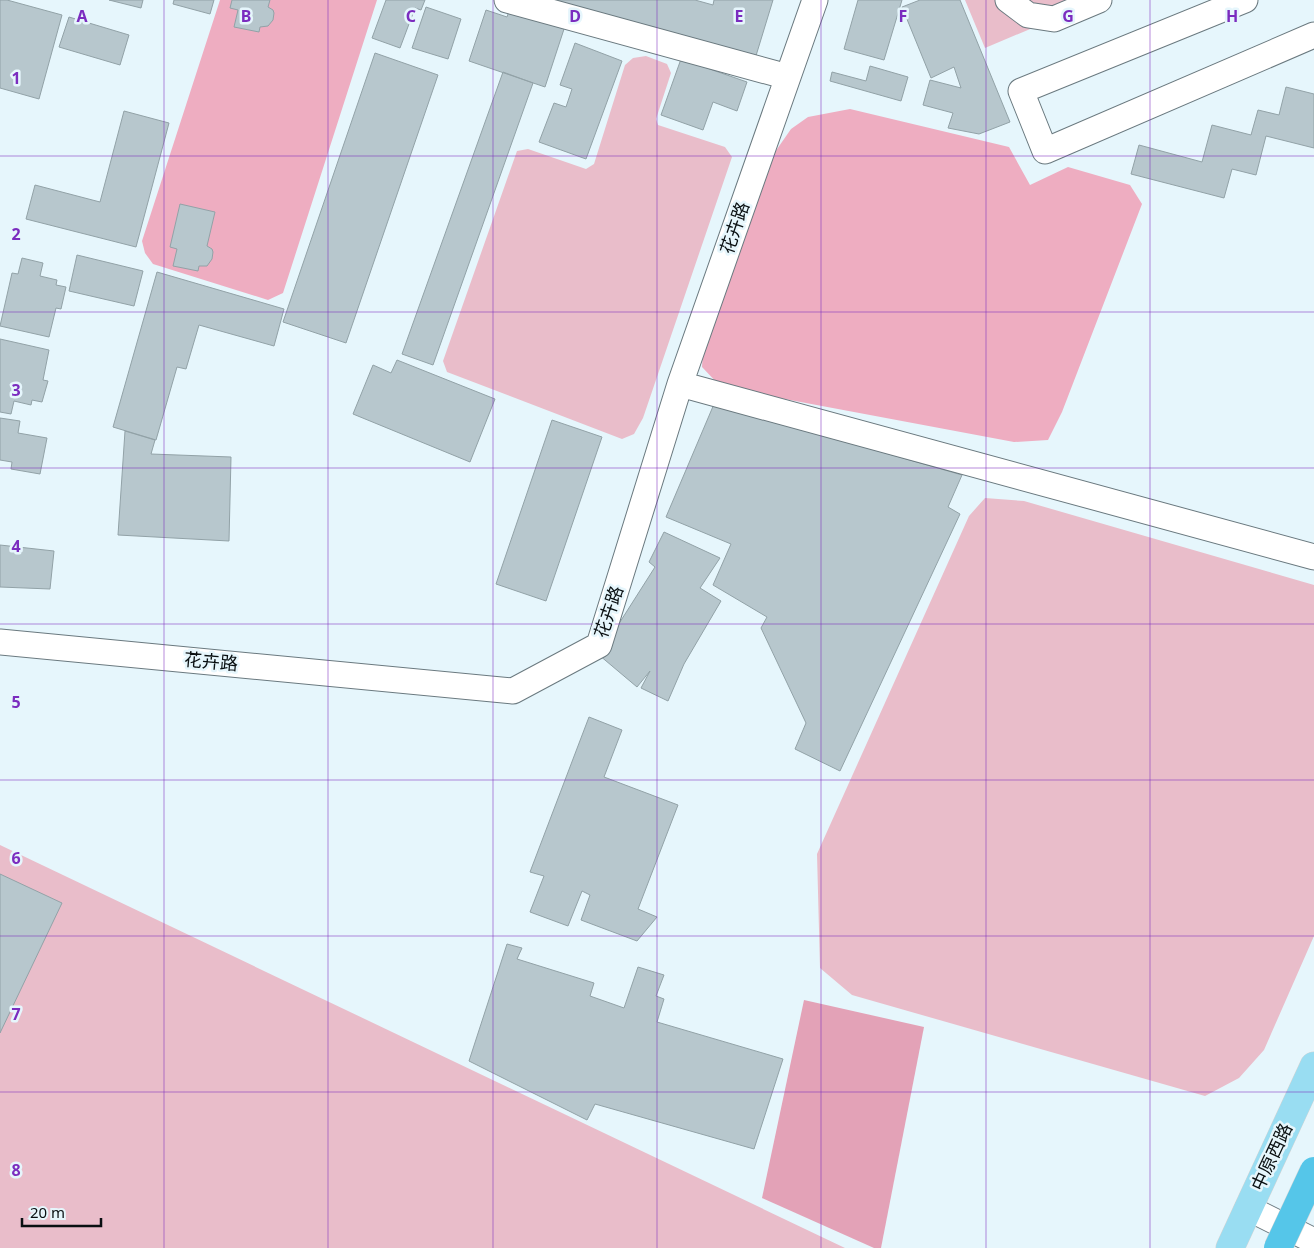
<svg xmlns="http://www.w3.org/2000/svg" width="1314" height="1248" font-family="'Noto Sans','Noto Sans SC',sans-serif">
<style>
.green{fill:#e9bdca}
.forest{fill:#eeadc1}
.water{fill:#e3a2b7}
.building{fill:#b7c7cd;stroke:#92a2a7}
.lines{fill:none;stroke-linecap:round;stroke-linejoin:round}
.minor-casing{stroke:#6a797f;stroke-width:27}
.major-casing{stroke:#d3d4d4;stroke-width:29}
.minor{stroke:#fff;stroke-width:25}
.major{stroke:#99ddf2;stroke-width:28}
.highway-bridge-casing{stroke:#d3d4d4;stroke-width:29;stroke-linecap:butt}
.highway-bridge{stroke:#55c6e9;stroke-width:28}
.grid{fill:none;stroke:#7b2cbf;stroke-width:1;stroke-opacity:0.55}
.labels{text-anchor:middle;stroke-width:5;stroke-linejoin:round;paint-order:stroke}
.street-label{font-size:18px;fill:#090f11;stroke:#e6f6fc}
.grid-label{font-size:16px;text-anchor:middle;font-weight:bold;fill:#7b2cbf;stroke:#e6f6fc;stroke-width:5;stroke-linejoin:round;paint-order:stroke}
</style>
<rect width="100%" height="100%" fill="#e6f6fc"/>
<path class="green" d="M965 0H1099L985 48Z
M646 56 667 64 671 73 656 119 658 125 725 147 732 157 643 418 634 434 622 439 447 372 443 361 517 151 528 149 586 169 594 164 625 65 633 58Z
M985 498 1024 501 1314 585V936L1264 1050 1239 1078 1205 1096 852 995 820 968 817 854 969 516Z
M0 845 845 1248H0Z"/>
<path class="forest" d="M220 0H377L283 293 268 300 153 264 145 253 142 241Z
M850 109 1009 147 1030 185 1068 167 1130 185 1142 204 1062 412 1048 440 1014 442 721 387 702 367 703 351 766 165 791 129 808 117Z"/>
<path class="water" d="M804 1000 924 1027 881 1248H874L762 1198Z"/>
<path class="building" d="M0 0H7L62 15 39 99 0 88Z
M109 0H143L141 8Z
M174 0H214L210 14 173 4Z
M232 0H270L268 7 273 10 274 13 273 20 268 26 260 27 259 32 234 27 238 10 230 8Z
M386 0H425L421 10 415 8 400 48 372 38Z
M541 0H695L713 5 714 0H773L755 59Z
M858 0H902L884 60 844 49Z
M920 0H960L1010 122 979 134 948 128 953 113 923 105 930 80 961 88 954 67 931 78 902 7Z
M511 5 566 23 545 87 469 61 486 10 507 17Z
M426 7 461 19 448 59 412 48Z
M69 17 129 35 120 65 59 47Z
M575 43 622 61 586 159 539 142 554 103 566 107 572 89 560 85Z
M375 53 438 75 346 343 283 322Z
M681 59 747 82 737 111 713 102 703 130 661 115Z
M870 66 908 77 901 101 830 81 832 72 866 81Z
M503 72 533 83 433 365 402 354Z
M1286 87 1314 94V148L1266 136 1256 175 1232 169 1224 198 1131 174 1139 145 1202 162 1212 125 1251 135 1258 110 1279 115Z
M124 111 169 123 136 247 26 219 35 185 100 202Z
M180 204 215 212 207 246 212 249 213 252 212 259 207 266H199L198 271 173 266 177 249 170 247Z
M77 255 143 271 134 306 69 291Z
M22 258 43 263 40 276 57 280 56 285 66 287 61 309 56 308 49 337 0 326 12 273 18 274Z
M157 272 284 309 274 346 199 325 186 369 177 367 156 440 113 427Z
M0 339 49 350 43 380 48 381 42 402 32 400 31 405 14 401 11 414 0 412Z
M397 360 495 399 470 462 353 414 373 365 391 373Z
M717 397 764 418 962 475 948 507 960 514 840 771 795 749 806 723 761 628 767 617 713 585 731 544 666 517Z
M0 418 20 421 18 433 47 438 40 474 11 469 12 462 0 460Z
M552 420 602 437 546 601 496 584Z
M125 431 155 440 151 454 231 457 229 541 118 535Z
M664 532 720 558 700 588 721 601 684 664 668 701 641 688 650 671 637 687 599 655 655 567 649 562Z
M0 545 54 551 50 589 0 587Z
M589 717 622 730 604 777 678 805 638 909 657 917 637 941 581 920 590 895 582 891 568 926 530 912 544 876 530 872Z
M0 874 62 903 0 1033Z
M507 944 522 948 517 959 594 983 590 996 624 1008 638 967 664 975 656 996 664 999 657 1022 783 1059 754 1149 595 1104 587 1120 469 1061Z"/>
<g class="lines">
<defs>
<path id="minor" d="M507 0 788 77
M1008 0 1028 15 1054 19 1099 0
M1245 0 1021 91 1045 151 1314 35
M680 384 1314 557
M0 642 513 691 599 645 680 384 815 0
M1248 1208 1314 1241"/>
<path id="major" d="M1230 1248 1314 1066"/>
</defs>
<use href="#minor" class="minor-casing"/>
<use href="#major" class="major-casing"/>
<use href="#minor" class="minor"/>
<use href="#major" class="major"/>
<defs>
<path id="highway-bridge" d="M1278 1248 1314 1171"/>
</defs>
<use href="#highway-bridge" class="highway-bridge-casing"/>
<use href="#highway-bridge" class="highway-bridge"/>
</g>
<path class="grid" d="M164 0V1248M328 0V1248M493 0V1248M657 0V1248M821 0V1248M986 0V1248M1150 0V1248M0 156H1314M0 312H1314M0 468H1314M0 624H1314M0 780H1314M0 936H1314M0 1092H1314"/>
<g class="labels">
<g class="street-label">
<text transform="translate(735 228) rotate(-71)" y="6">花卉路</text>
<text transform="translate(609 612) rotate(-71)" y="6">花卉路</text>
<text transform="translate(211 662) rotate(5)" y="6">花卉路</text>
<text transform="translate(1272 1157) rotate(-65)" y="6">中原西路</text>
</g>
</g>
<g class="grid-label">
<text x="82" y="22">A</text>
<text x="246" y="22">B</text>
<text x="411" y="22">C</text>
<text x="575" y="22">D</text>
<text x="739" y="22">E</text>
<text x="903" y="22">F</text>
<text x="1068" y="22">G</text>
<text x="1232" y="22">H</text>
<text x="16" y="84">1</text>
<text x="16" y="240">2</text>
<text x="16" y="396">3</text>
<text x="16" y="552">4</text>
<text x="16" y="708">5</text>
<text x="16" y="864">6</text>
<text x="16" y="1020">7</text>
<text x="16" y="1176">8</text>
</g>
<path d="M22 1218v8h79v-8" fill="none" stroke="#090f11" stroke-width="2.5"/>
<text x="30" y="1218" font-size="15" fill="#090f11" stroke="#e6f6fc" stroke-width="4" paint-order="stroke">20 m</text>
</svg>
